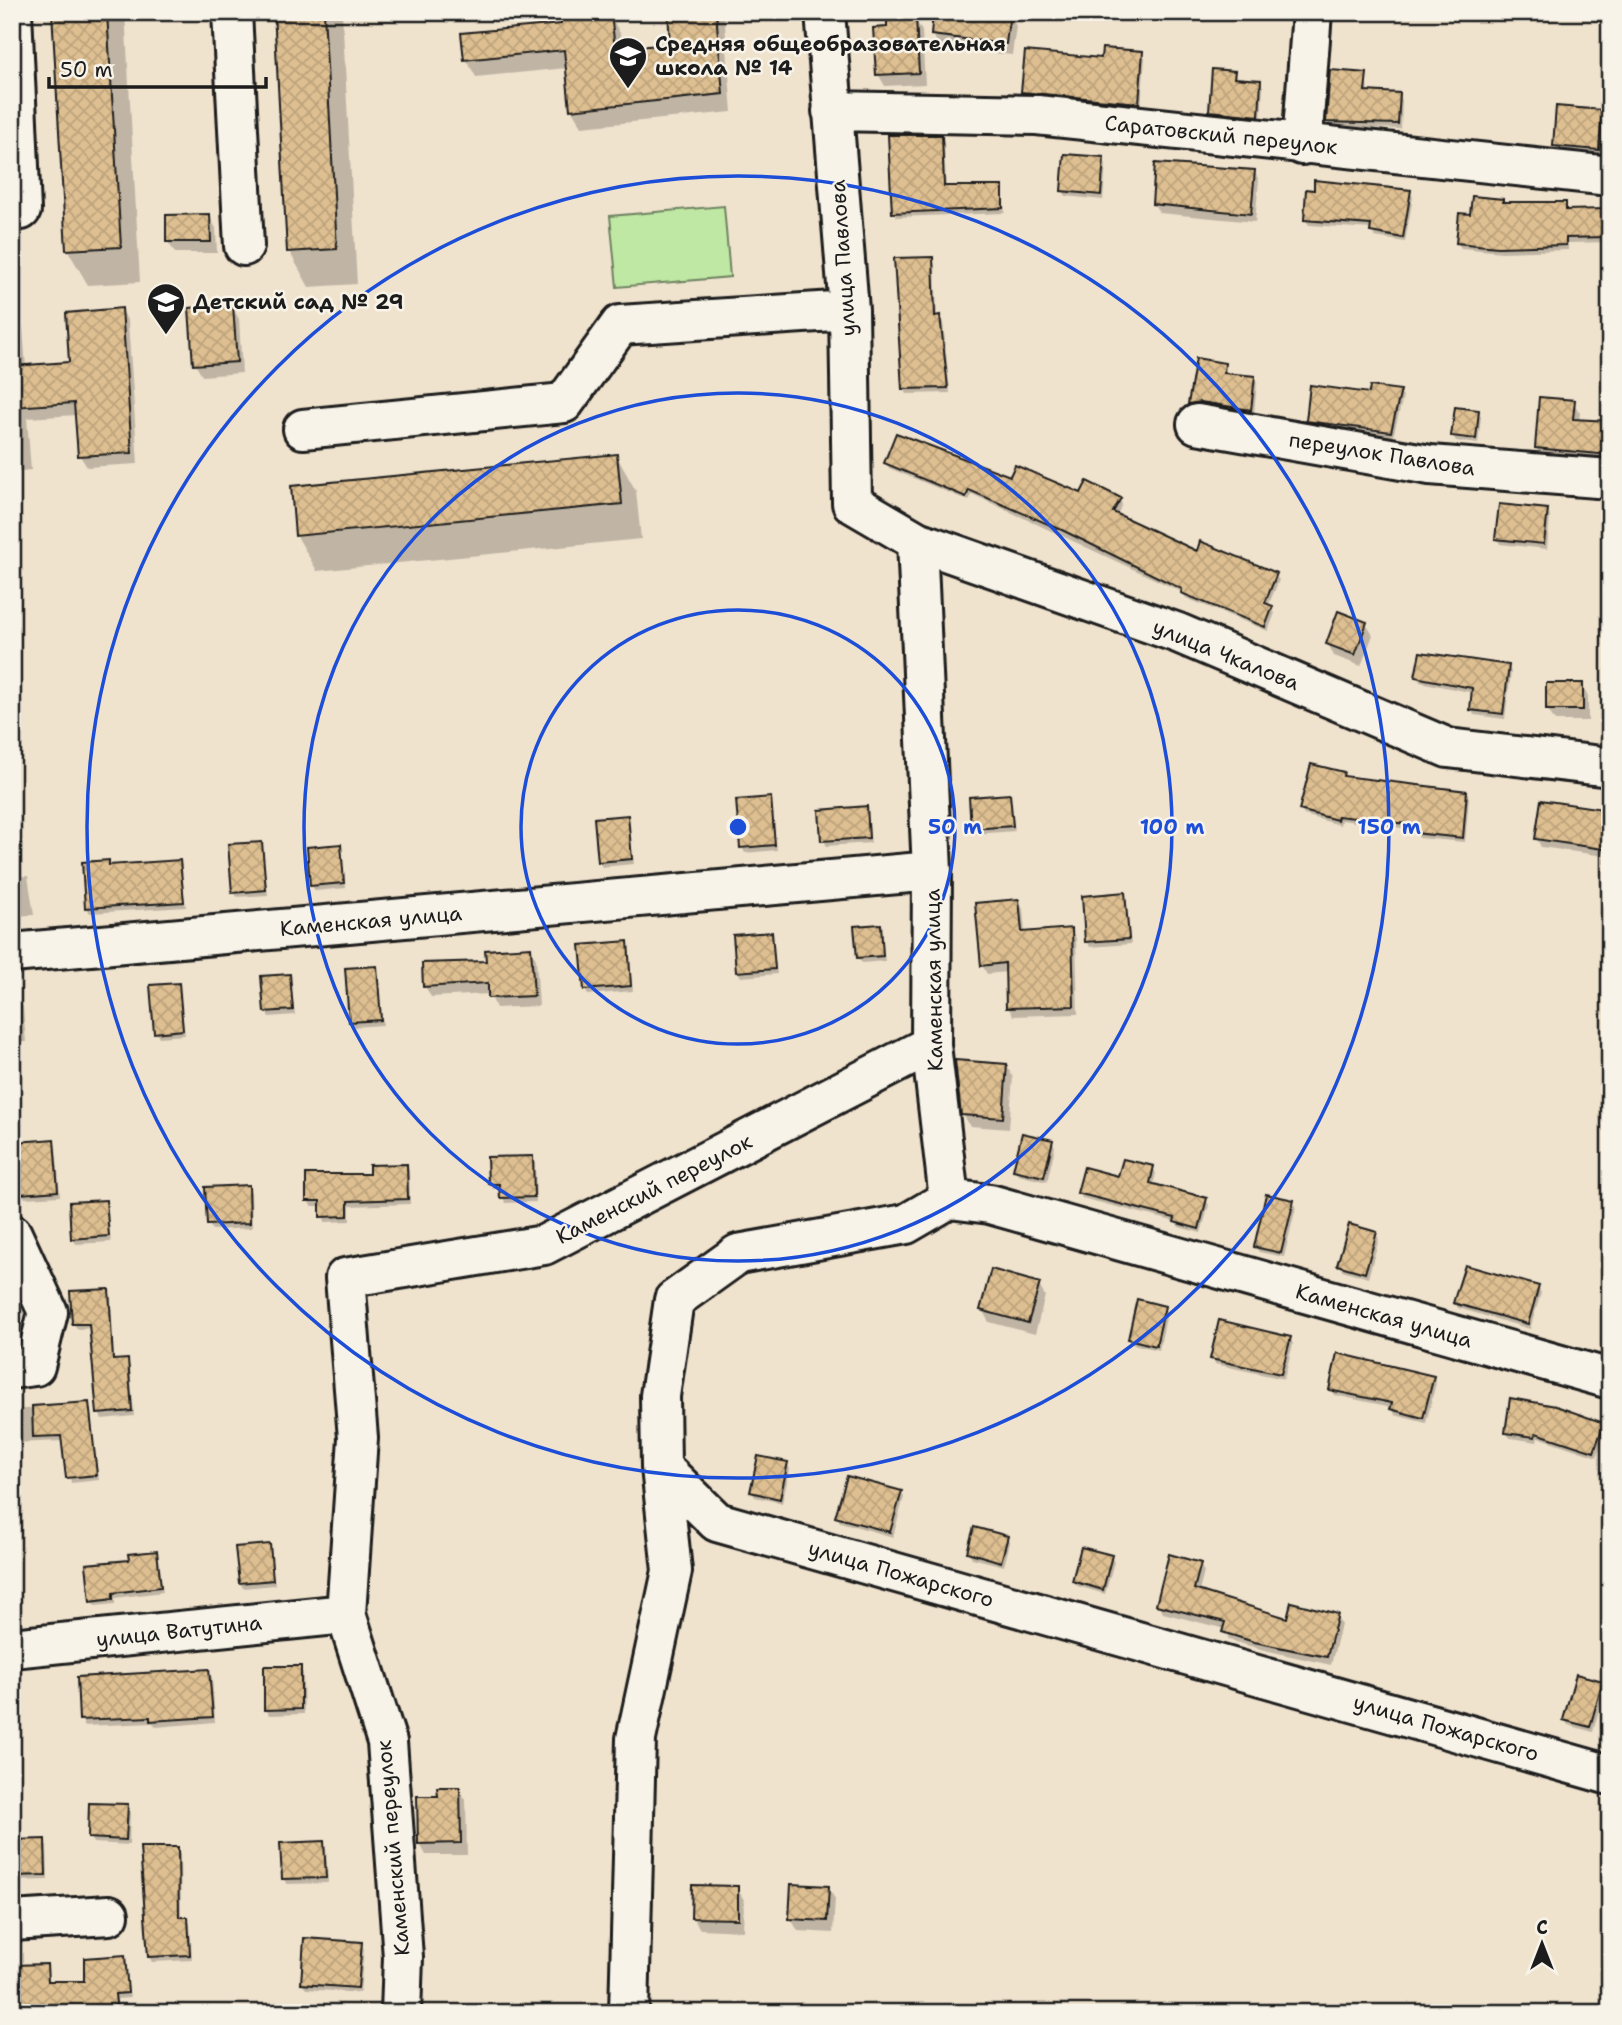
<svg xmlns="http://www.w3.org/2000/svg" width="1622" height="2025" font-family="'Shantell Sans',sans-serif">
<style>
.grass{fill:#bfe8a4;stroke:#6e8260;stroke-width:2}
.shadow{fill:#0003}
.building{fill:url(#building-cross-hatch);stroke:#1c1c1c;stroke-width:2}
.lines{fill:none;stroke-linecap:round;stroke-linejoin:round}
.minor-casing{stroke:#1c1c1c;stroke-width:44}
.minor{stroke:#f7f3e8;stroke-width:38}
.ring{fill:none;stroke:#1d4ed8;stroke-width:3.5}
.labels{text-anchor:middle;stroke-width:5;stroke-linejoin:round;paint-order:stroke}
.poi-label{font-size:21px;font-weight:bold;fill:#1c1c1c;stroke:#f7f3e8;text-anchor:start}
.street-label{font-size:21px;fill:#1c1c1c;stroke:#f7f3e8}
.centre{fill:#1d4ed8;stroke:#f7f3e8;stroke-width:3.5}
.ring-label{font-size:21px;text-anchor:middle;font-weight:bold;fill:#1d4ed8;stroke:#f7f3e8;stroke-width:5;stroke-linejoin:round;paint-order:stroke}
</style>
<defs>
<pattern id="building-cross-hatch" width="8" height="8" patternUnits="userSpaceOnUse" patternTransform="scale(1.75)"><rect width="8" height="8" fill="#debf91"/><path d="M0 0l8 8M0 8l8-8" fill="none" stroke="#bea47c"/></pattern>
</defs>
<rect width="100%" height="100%" fill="#f0e3ce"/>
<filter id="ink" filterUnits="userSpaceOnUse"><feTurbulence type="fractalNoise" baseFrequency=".0143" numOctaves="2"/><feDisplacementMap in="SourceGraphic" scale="14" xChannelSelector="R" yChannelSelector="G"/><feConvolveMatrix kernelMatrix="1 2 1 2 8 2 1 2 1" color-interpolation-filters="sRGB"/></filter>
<g filter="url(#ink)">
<path class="grass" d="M724 206 730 277 617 287 610 216Z"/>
<path class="shadow" d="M54 12H125L140 282 88 285 67 249Z
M276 12H342L357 284 309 287 289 251Z
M670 12H724L732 112 582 127 572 110 567 68 476 77 466 59 563 25 610 15 620 33 622 50 671 45Z
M1229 12H1270L1269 19 1231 16Z
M1009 14 1016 26 1012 55 939 47 933 35Z
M915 19 922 31 925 84 885 86 878 74 889 28Z
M1142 53 1145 58 1141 108 1026 97 1023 91Z
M1234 72 1237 80 1260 81 1263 87 1261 121 1214 116 1210 111Z
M1366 75 1368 93 1399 95 1402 100 1401 129 1331 127 1327 121Z
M1601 111 1608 123 1605 161 1562 157 1555 146Z
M941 137 944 142 946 188 1002 187 1005 213 897 217 894 212Z
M1103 159 1106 164 1103 200 1066 196 1063 191Z
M1254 171 1259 180 1255 222 1159 213 1154 204Z
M1410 192 1413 197 1405 242 1375 237 1372 229 1309 225 1305 219Z
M1504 204H1565L1568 212 1610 211V242L1568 243V250L1502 252 1461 248 1457 242 1471 216Z
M209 216 216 228 217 253H175L168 242Z
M932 259 935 264 937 317 943 322 950 393 907 394 904 389Z
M232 307 239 319 242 373 202 376 195 364Z
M122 310 128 322 138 464 87 467 80 456 77 415 27 418 31 470 12 472V316H17L23 328 26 367 71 364Z
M1224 365 1226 375 1254 378 1257 383 1254 414 1193 409 1191 404Z
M1399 392 1403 397 1393 437 1311 426 1308 420 1370 394Z
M1573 402 1580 413 1579 421 1610 423V466L1543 459 1536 448Z
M1478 411 1481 417 1478 444 1456 441 1453 436Z
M616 455 636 491 641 539 317 571 297 536Z
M886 463 1011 478 1081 495 1119 499 1122 504 1117 516 1198 554 1275 575 1279 580 1268 606 1275 613 1268 631 1186 598 1182 592 972 494 969 501 889 468Z
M1547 511 1550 516 1547 549 1500 544 1497 539Z
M1366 624 1373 635 1361 666 1334 656 1328 644Z
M1508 666 1511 672 1505 719 1474 715 1471 709 1474 693 1420 682 1417 676Z
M1582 684 1588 696V721H1555L1548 710Z
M1343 774 1345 778 1466 792 1469 798 1465 842 1419 838 1416 830 1341 820 1340 825 1304 815 1301 810Z
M1009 795 1015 831 976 834 973 828Z
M770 799 777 850 745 853 742 847Z
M866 808 871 843 826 846 820 811Z
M1610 811V871L1603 863 1604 856 1541 847 1537 839Z
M628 817 634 864 602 867 599 862Z
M261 844 268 895 237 897 234 892Z
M340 846 346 888 315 891 312 885Z
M108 862 111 867 179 862 186 907 90 913 87 908Z
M28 876 34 915 12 916V877Z
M1124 894 1131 944 1090 947 1087 941Z
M1018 901 1023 909 1025 933 1071 930 1076 938 1078 1014 1013 1016 1008 1007 1007 972 987 974 982 965Z
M880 926 885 961 862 963 858 958Z
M771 934 777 974 741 977 738 972Z
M627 943 633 991 588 995 585 990Z
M530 949 536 959 539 1006 496 1008 490 994 431 997 425 986Z
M376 968 383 1025 354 1027 351 1022Z
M289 976 295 1015 269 1017 266 1011Z
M178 985 185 1035 159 1037 156 1032Z
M12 1002H20L23 1007 26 1042 12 1043Z
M1006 1065 1013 1077 1009 1129 970 1126 963 1114Z
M53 1141 56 1147 60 1196 25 1198 22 1193Z
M1052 1141 1055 1147 1047 1182 1018 1175 1015 1170Z
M532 1158 535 1163 536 1202 505 1203 501 1189H493L490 1183Z
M406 1165 409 1171 410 1204 350 1206V1221L325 1222 322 1206H311L308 1200Z
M1153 1168 1156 1173 1153 1186 1206 1200 1209 1205 1201 1233 1179 1227 1176 1222 1082 1198 1079 1193Z
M248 1187 251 1192 252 1228 212 1230 209 1224Z
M105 1202 111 1242 76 1244 73 1238Z
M1293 1202 1296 1207 1284 1257 1259 1252 1255 1246Z
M1376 1234 1379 1239 1368 1278 1342 1270 1339 1265Z
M1038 1284 1045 1296 1035 1334 989 1322 982 1310Z
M1538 1287 1541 1293 1530 1329 1458 1308 1455 1303Z
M108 1290 111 1296 114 1362 127 1361 130 1366 134 1416 102 1419 99 1413 92 1328 77 1329 74 1324Z
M1610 1307V1348L1600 1341Z
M1164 1308 1167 1313 1159 1350 1132 1344 1129 1339Z
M1290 1338 1293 1344 1284 1379 1215 1364 1212 1358Z
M1433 1378 1436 1383 1426 1423 1395 1415 1392 1407 1334 1395 1331 1390Z
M88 1404 99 1480 71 1483 64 1441 13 1443 12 1450V1410Z
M1603 1424 1606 1430 1597 1457 1538 1437 1537 1442 1510 1438 1506 1432Z
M787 1464 790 1469 782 1503 755 1497 752 1492Z
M901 1492 904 1497 893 1537 840 1522 837 1516Z
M1007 1538 1010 1543 1004 1566 972 1558 969 1552Z
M269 1546 275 1585 243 1588 240 1583Z
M156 1553 163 1592 115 1598V1604L95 1606 92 1601 131 1562Z
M1111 1557 1114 1562 1105 1594 1077 1586 1074 1581Z
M1200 1564 1204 1572 1199 1592 1288 1620 1336 1616 1341 1624 1331 1665 1260 1649 1229 1640 1225 1629 1163 1613 1158 1604Z
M300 1668 303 1673 304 1714 269 1715 266 1709Z
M208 1670 212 1677 215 1722 156 1727 153 1723 84 1726 81 1719Z
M1601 1683 1605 1688 1593 1732 1568 1725 1565 1720Z
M459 1788 466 1800 467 1855H426L420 1844 439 1797Z
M126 1806 130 1811 129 1845 93 1843 90 1838Z
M12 1841H44L47 1846 48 1880 12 1881Z
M323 1842 326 1848 328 1883 287 1884 283 1879Z
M142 1849H177L180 1854 181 1919H187L190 1924 192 1960 152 1962 149 1957Z
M828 1887 835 1899 833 1933 798 1931 791 1919Z
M737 1888 744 1900 743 1931 700 1929 693 1918Z
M361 1944 364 1949 360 1993 306 1989 302 1984Z
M124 1957 130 1998 117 1999 118 2013H12V1967L46 1965 50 1983H85Z"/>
<path class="building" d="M52 12H107L121 247 66 250Z
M274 12H324L337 249 287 252Z
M668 12H716L723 94 570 110 564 50 464 60 461 33 561 24V18L611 13 615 49 670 44Z
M933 12H1010L1006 44 931 35Z
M916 18 919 73 876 75 873 28 887 27V19Z
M1102 48 1143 51 1139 103 1021 92 1025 51 1101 58Z
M1212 69 1235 71 1234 78 1261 80 1259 116 1209 111Z
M1330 70 1367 73 1365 91 1400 93 1398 124 1326 122Z
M1556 106 1602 110 1599 150 1553 146Z
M888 135H942L944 186H1003V208L892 213Z
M1064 154 1104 157 1101 195 1061 191Z
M1155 163 1255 170 1251 214 1152 204Z
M1314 180 1411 190 1403 238 1370 232 1371 225 1304 220 1306 189 1314 190Z
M1472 196 1503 199V202H1566V210L1605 209V237L1566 238V245L1498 247 1456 243 1459 213 1470 214Z
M210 214 211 242H166V215Z
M933 257 935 316 940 315 948 388 902 389 894 258Z
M233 305 237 362 193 365 189 308Z
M122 308 132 453 78 456 74 403 12 407V366L69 362 66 313Z
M1196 358 1225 363 1224 373 1255 376 1251 410 1201 402 1188 404Z
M1310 385 1369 393 1370 386 1401 390 1391 432 1306 421Z
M1539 397 1575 400 1573 419 1610 421V455L1535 448Z
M1455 407 1479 410 1476 439 1451 436Z
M896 433 1010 476 1015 465 1081 493 1087 481 1121 498 1113 512 1197 551 1200 541 1277 573 1265 603 1273 606 1265 627 1181 593 1182 589 1062 530 969 490 966 497 884 463Z
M617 454 622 504 295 536 291 486Z
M1499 504 1548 509 1544 544 1495 539Z
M1338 611 1367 622 1355 655 1326 644Z
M1420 652 1509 665 1503 714 1470 710 1472 688 1415 677Z
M1546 683H1583V710H1546Z
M1311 764 1344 772 1343 776 1467 791 1463 838 1414 833 1415 825 1338 816 1337 820 1299 810Z
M1010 794 1013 826 971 829 969 797Z
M771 797 775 845 740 848 736 800Z
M1541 800 1610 810V850L1535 839Z
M867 806 869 838 821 841 819 810Z
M628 815 632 859 598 862 594 818Z
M262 842 266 890 232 893 228 844Z
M341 844 344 883 310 886 307 847Z
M109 860V865L180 860 184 902 85 908 82 862Z
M1125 892 1129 939 1085 942 1082 896Z
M1019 899 1022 932 1072 928 1074 1006 1006 1008 1005 963 981 966 975 903Z
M881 924 883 956 857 958 854 926Z
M772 932 775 969 736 972 733 935Z
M628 941 631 986 584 990 580 945Z
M531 947 534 996 488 998V983L423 987 422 963 486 961 485 950Z
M377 966 381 1020 349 1022 345 968Z
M290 974 293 1010 264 1012 261 976Z
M179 983 183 1030 154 1033 150 985Z
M955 1060 1007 1064 1003 1118 961 1115Z
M1022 1133 1053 1140 1044 1177 1013 1170Z
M54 1139 58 1191 20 1194 17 1142Z
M533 1156 534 1197 500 1198 499 1184H488L487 1157Z
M1123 1159 1154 1166 1150 1183 1207 1198 1199 1229 1174 1222 1175 1218 1077 1193 1084 1167 1118 1176Z
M407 1164 408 1199 348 1201V1216L320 1217V1201H306V1174H369V1165Z
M249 1185 250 1223 207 1225 205 1187Z
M1266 1194 1294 1200 1281 1253 1254 1247Z
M106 1200 109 1236 71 1239 69 1202Z
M1349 1224 1377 1232 1365 1273 1337 1265Z
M1465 1265 1539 1286 1528 1324 1453 1303Z
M991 1269 1040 1283 1028 1323 980 1310Z
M109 1289 113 1360 128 1359 132 1411 97 1414 89 1324H72L70 1291Z
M1137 1299 1165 1306 1156 1346 1128 1339Z
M1219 1320 1291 1337 1281 1374 1210 1359Z
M1337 1353 1434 1376 1423 1418 1390 1409 1392 1403 1329 1390Z
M1510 1398 1556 1406 1604 1423 1594 1452 1536 1433 1535 1437 1505 1433Z
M89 1402 97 1475 66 1478 61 1436 33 1437 32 1406Z
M758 1456 788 1462 780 1499 750 1492Z
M847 1476 902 1491 890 1532 835 1517Z
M974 1527 1008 1536 1001 1562 967 1552Z
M270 1544 273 1580 239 1583 235 1547Z
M1081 1547 1112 1555 1103 1590 1072 1581Z
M157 1551 161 1587 113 1593V1599L90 1602 86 1564 129 1560 128 1554Z
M1169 1554 1201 1563 1194 1589 1287 1618 1291 1602 1338 1614 1327 1657 1254 1642 1222 1632 1225 1622 1156 1605Z
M264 1666H301V1709L264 1710Z
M209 1669 213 1717 150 1721V1717L79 1720 77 1677Z
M1576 1674 1603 1681 1590 1727 1563 1720Z
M437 1787H460L461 1843 418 1844 417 1796H438Z
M89 1803 128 1804 126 1840 88 1838Z
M45 1839 46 1875 12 1876V1840Z
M324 1841 326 1878 282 1879 280 1843Z
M140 1847H178L179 1917H188L190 1955 148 1957Z
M791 1884 829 1886 827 1921 789 1919Z
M692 1885 738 1886V1919L691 1918Z
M304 1938 362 1942 358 1988 301 1984Z
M125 1955 128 1993 115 1994 117 2013H77V2006L12 2011V1965L47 1964 48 1981H84V1958Z"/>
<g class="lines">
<defs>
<path id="minor" d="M12 12 21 210
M232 12 244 246
M825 12 849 310 852 503 917 541 1178 633 1448 748 1610 767
M832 111 1037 115 1610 176
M1302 145 1312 12
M1197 424 1430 465 1610 479
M303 429 564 403 620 325 849 310
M917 541 932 871
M12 953 932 871 931 1045 949 1199 990 1204 1610 1379
M949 1199 906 1224 738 1254 674 1300 660 1396 661 1467 717 1522 1610 1775
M12 1234 48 1312 35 1366 12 1369
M12 1648 346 1614
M12 1921 109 1915
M401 2013 403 1957 387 1742 346 1614 358 1438 345 1278 544 1245 931 1045
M629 2013 636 1739 672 1571 661 1467"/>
</defs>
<use href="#minor" class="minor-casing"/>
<use href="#minor" class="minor"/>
</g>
</g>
<g class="ring">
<circle cx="738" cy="827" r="217"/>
<circle cx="738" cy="827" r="434"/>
<circle cx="738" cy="827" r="651"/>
</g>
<defs>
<symbol id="school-pin" viewBox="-11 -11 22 30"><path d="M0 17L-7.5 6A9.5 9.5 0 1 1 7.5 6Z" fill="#1c1c1c" stroke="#f7f3e8"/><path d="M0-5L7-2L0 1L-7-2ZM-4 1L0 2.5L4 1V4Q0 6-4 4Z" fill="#fff"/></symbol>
</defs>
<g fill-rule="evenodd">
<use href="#school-pin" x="606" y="34" width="44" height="60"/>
<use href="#school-pin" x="144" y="280" width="44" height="60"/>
</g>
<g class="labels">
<g class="poi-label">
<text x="655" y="51">Средняя общеобразовательная<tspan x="655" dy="24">школа № 14</tspan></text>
<text x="193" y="309">Детский сад № 29</text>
</g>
<g class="street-label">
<text transform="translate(1221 135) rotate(6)" y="7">Саратовский переулок</text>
<text transform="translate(843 258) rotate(-94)" y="7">улица Павлова</text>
<text transform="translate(1382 454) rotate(9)" y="7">переулок Павлова</text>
<text transform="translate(1226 655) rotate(22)" y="7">улица Чкалова</text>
<text transform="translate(371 921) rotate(-5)" y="7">Каменская улица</text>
<text transform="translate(934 980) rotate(-91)" y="7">Каменская улица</text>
<text transform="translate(654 1189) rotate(-27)" y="7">Каменский переулок</text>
<text transform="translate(1384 1316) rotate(16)" y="7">Каменская улица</text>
<text transform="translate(901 1574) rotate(16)" y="7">улица Пожарского</text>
<text transform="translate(179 1631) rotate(-6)" y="7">улица Ватутина</text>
<text transform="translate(1446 1728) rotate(16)" y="7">улица Пожарского</text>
<text transform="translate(393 1848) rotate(-95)" y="7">Каменский переулок</text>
</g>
</g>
<circle cx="738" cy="827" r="10" class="centre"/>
<g class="ring-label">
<text x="955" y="834">50 m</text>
<text x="1172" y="834">100 m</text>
<text x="1389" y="834">150 m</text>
</g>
<rect width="1622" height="2025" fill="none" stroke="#f7f3e8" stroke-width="42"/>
<rect x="21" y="21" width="1580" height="1983" fill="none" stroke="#1c1c1c" stroke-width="2.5" filter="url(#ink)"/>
<g transform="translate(1542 1944)" stroke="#f7f3e8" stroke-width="5" paint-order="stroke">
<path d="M0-5L12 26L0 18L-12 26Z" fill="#1c1c1c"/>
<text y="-10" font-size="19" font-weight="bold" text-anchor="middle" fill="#1c1c1c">С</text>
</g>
<path d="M49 77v10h217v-10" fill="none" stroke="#1c1c1c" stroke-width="3.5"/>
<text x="60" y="77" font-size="21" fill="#1c1c1c" stroke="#f7f3e8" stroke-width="5" paint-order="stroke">50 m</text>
</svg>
